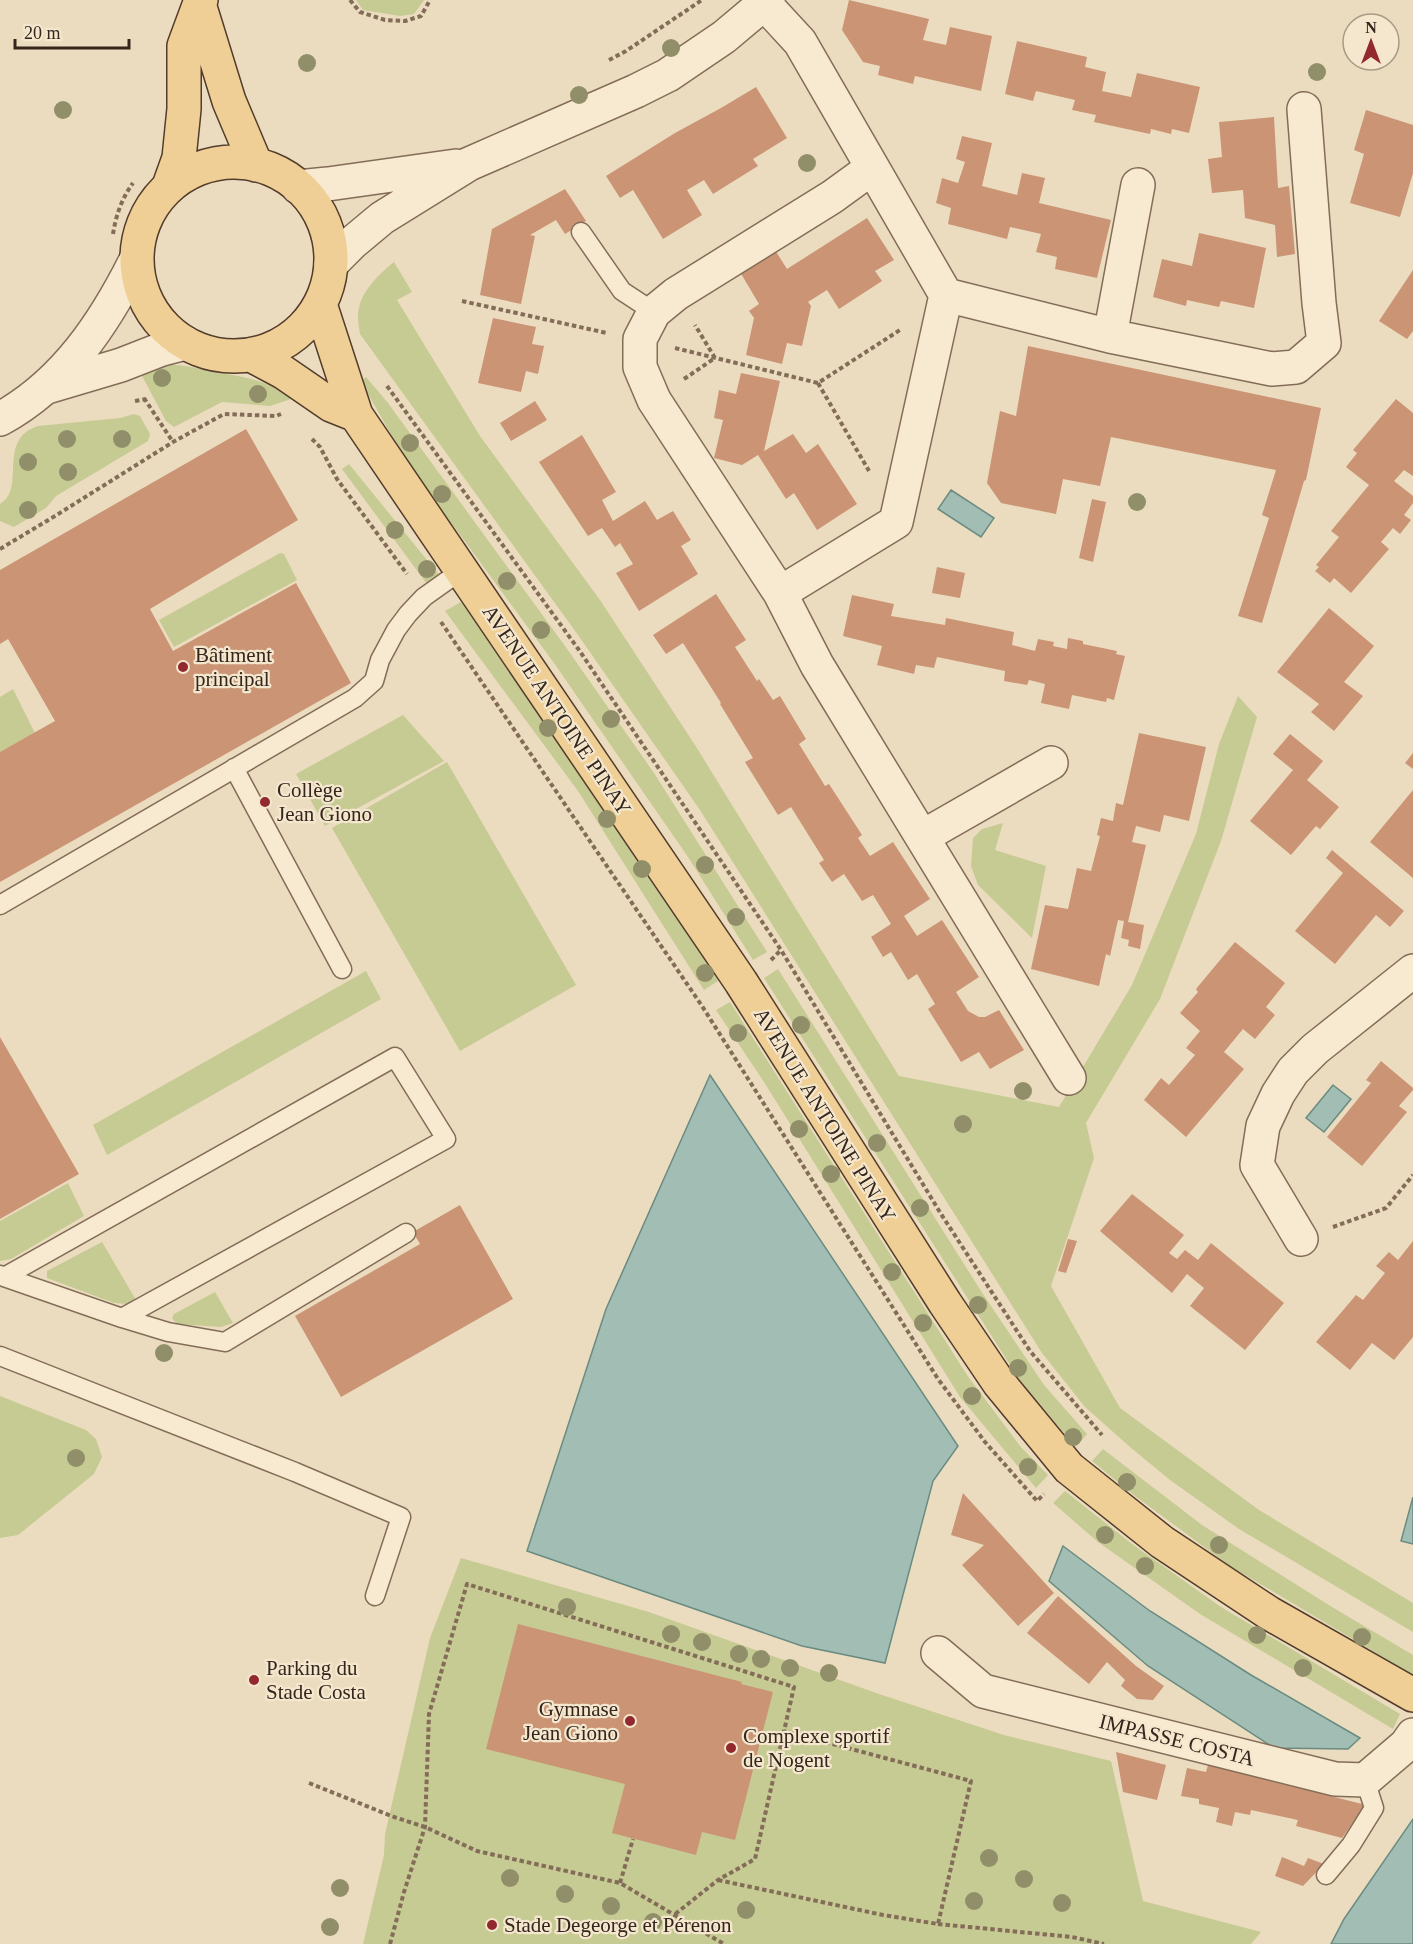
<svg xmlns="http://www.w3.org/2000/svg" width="1413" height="1944" font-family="'Times New Roman',serif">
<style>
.green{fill:#c6ca93}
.water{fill:#a2beb4;stroke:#6a8b81;stroke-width:1.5}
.building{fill:#ca9475}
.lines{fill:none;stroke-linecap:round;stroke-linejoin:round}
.lane-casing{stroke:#846d58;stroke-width:21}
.street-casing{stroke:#846d58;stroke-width:36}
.primary-casing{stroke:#523c2c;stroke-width:36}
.path{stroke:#846d58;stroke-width:4;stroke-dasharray:4.5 3;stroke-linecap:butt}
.lane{stroke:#f8ead1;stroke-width:18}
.street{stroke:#f8ead1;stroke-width:33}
.primary{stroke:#f0cf96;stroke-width:33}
.tree{fill:#918f69}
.poi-dot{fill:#92292f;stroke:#f4e7ce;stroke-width:2}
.labels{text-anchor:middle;stroke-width:4.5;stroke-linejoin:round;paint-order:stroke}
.poi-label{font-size:21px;fill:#34261c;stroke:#f4e7ce;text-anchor:start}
.street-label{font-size:21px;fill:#34261c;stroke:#f4e7ce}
</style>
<rect width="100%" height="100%" fill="#ecdcbf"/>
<path class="green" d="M356 0H424L414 14 400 16 363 10Z
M394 262 412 292 397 300 480 436 600 600 695 745 899 1076 1059 1107 1132 985 1196 834 1219 744 1238 696 1257 717 1221 841 1160 999 1086 1123 1094 1158 1051 1286 1120 1408 1259 1510 1413 1603V1632L1239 1529 1170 1480 1130 1447 1085 1407 1042 1353 700 810 578 635 360 334C359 328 358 321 358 315 359 293 378 275 394 262Z
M163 365C182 364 193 368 211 371 240 377 267 378 291 399L270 406 222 402 174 427 166 421 140 372Z
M366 377 388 403 565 646 654 773 767 952 753 960 688 857 554 663 406 461 367 392 361 381Z
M134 414 140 416 150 434 148 441 56 496 46 508 14 527 0 521V504C24 490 2 451 26 432 29 429 34 428 38 426L120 418Z
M349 464 440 576 427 584 342 469Z
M280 553 284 554 297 580 174 647 159 620Z
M461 602 591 782 715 975 718 981 704 990 578 791 445 611Z
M13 689 35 733 0 752V697Z
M403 715 444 761 325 826 296 774Z
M447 762 576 985 460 1051 332 828Z
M1003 823 995 850 1046 866 1032 938 978 885 971 866 973 838 982 829Z
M778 969 981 1291 1044 1385 1087 1434 1076 1447 1019 1379 764 978Z
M366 971 381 999 107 1155 93 1125Z
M730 1002 967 1375 1020 1446 1048 1475 1036 1488 960 1397 764 1082 716 1010Z
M68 1183 84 1216 11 1259 0 1261V1221Z
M102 1242 136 1300 127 1304 114 1303 47 1278V1271Z
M215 1292 233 1323 221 1327 177 1324 172 1318 174 1314Z
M0 1396 86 1430 96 1439 102 1457 94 1474 18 1535 0 1538Z
M1103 1449 1202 1525 1332 1607 1413 1655V1675L1230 1566 1135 1496 1092 1461Z
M1065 1491 1132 1544 1221 1607 1400 1714 1393 1729 1200 1614 1098 1542 1053 1503Z
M461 1558 649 1612 879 1694 1004 1735 1111 1761 1143 1901 1261 1932 1251 1944H363L384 1855 385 1834 430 1638Z"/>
<path class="water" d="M951 490 994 518 981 537 938 509Z
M710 1075 958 1446 933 1481 885 1663 802 1646 527 1551 606 1309Z
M1333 1085 1351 1099 1324 1132 1306 1118Z
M1413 1497V1544L1401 1541Z
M1063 1546 1150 1611 1251 1675 1360 1738 1348 1749 1274 1748 1148 1666 1049 1581Z
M1413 1819V1944H1331L1344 1919Z"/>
<path class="building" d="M849 0 929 19 923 40 946 45 950 27 992 36 981 91 915 76 913 84 878 75 880 66 863 62 842 30Z
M1017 41 1087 57 1085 67 1106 72 1102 91 1131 97 1137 73 1200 87 1189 133 1172 129 1171 134 1151 129 1150 134 1094 122 1096 115 1072 110 1075 100 1036 91 1033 101 1005 94Z
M756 87 787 138 753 159 758 166 713 194 704 180 687 190 702 215 663 239 633 190 620 198 606 176 675 133 721 108Z
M1366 110 1413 125V173L1400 217 1350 203 1364 154 1354 150Z
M1274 117 1278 188 1289 186 1295 254 1277 257 1275 225 1245 218 1243 190 1212 193 1208 159 1222 157 1219 122Z
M962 136 992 143 982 186 1017 195 1022 173 1045 178 1039 203 1111 220 1097 278 1055 269 1057 257 1036 252 1041 234 1010 227 1007 239 948 224 951 208 936 203 942 178 958 183 965 162 956 159Z
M565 189 586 221 565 234 556 220 530 235 535 236 521 304 480 295 492 229Z
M867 218 894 260 875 271 882 281 839 309 827 290 808 302 811 306 802 346 787 343 782 364 746 355 754 318 749 311 759 304 740 272 775 250 787 269Z
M1199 233 1266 248 1254 308 1221 301 1219 307 1187 300 1186 306 1153 297 1162 259 1192 266Z
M1413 270V331L1407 339 1379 321Z
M493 318 536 327 532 344 544 346 538 374 526 371 521 392 478 383Z
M1028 346 1321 408 1306 480 1304 481 1262 623 1238 616 1269 518 1262 515 1276 470 1111 437 1100 486 1063 479 1056 514 1001 503 987 483 1000 411 1016 416Z
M741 373 780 381 764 451 793 434 806 453 818 444 857 504 817 530 794 493 786 499 758 455 742 465 714 458 723 420 714 418 719 390 736 394Z
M1396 399 1413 413V476L1404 470 1394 481 1413 496V503L1404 515 1411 520 1400 534 1393 528 1381 542 1389 549 1351 593 1334 578 1330 583 1315 571 1319 567 1316 565 1339 537 1331 531 1369 485 1346 467 1357 453 1353 450Z
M535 401 547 420 511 441 500 423Z
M246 429 298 520 150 609 173 651 296 583 351 683 0 882V752L55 721 8 639 0 644V570Z
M582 435 616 492 602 500 613 521 645 501 657 520 673 511 691 540 681 546 698 574 639 611 616 573 633 564 620 543 615 547 602 528 588 536 539 462Z
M1092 499 1106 502 1093 562 1079 558Z
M937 567 965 573 960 598 932 593Z
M716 594 746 640 735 647 757 681 759 679 773 700 780 696 806 739 799 744 825 786 829 784 862 835 858 838 870 856 893 842 930 899 904 916 917 936 942 920 979 977 956 992 968 1011 979 1017H985L999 1010 1024 1050 990 1069 979 1052 961 1062 928 1009 935 1004 917 974 908 980 891 952 883 957 871 937 891 924 873 895 862 901 844 874 832 882 819 863 824 860 791 807 778 815 763 791 745 762 753 758 720 704 721 703 683 643 666 654 653 635Z
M852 595 894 604 891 616 945 625 946 618 1014 632 1012 645 1035 651 1038 639 1054 642 1053 646 1067 649 1068 638 1083 641V644L1117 651 1116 654 1125 656 1114 700 1107 698 1106 702 1072 695 1069 709 1041 703 1045 684 1029 680 1027 685 1004 681 1005 671 937 657 934 668 916 665 914 674 877 665 882 646 843 636Z
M1329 608 1374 646 1344 682 1363 696 1334 731 1311 712 1319 704 1277 672Z
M1139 733 1206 747 1189 821 1164 815 1160 832 1136 826 1132 842 1146 845 1128 922 1144 925 1140 949 1128 946 1129 940 1121 938 1124 921 1118 920 1110 956 1106 954 1099 986 1031 969 1045 905 1068 909 1077 868 1091 871 1100 836 1097 835 1101 818 1113 821 1116 803 1123 805Z
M1290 734 1323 761 1307 780 1339 807 1320 829 1316 826 1291 855 1250 821 1293 770 1273 754Z
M1413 753V769L1405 763Z
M1413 790V878L1370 842Z
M1332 850 1404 911 1390 927 1376 915 1335 964 1295 931 1343 873 1326 858Z
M1235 942 1285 983 1266 1007 1275 1015 1255 1039 1243 1029 1224 1052 1244 1069 1186 1137 1144 1100 1161 1078 1169 1085 1195 1055 1186 1048 1200 1031 1180 1013 1198 992 1196 989Z
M0 1037 79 1174 0 1219Z
M1381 1061 1413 1088V1090L1399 1106 1407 1112 1362 1166 1327 1137 1371 1083 1366 1080Z
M1132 1194 1184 1235 1169 1253 1177 1259 1185 1250 1198 1260 1211 1243 1284 1303 1245 1350 1190 1306 1204 1288 1187 1274 1172 1293 1100 1231Z
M460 1205 513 1299 341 1397 295 1316 420 1244 413 1232Z
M1068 1239 1077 1241 1066 1273 1058 1271Z
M1413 1241V1337L1394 1360 1372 1343 1350 1370 1316 1342 1356 1295 1363 1300 1385 1273 1376 1266 1389 1252 1398 1260Z
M963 1493 1054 1593 1018 1626 962 1565 984 1545 951 1535Z
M1058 1596 1136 1666 1164 1686 1153 1700 1137 1699 1121 1686 1125 1680 1107 1662 1089 1684 1027 1633Z
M518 1624 742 1682 741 1684 773 1692 735 1840 702 1832 696 1855 612 1833 625 1784 486 1749Z
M1116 1752 1166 1765 1157 1800 1123 1792Z
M1208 1765 1366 1805 1342 1838 1296 1826 1298 1820 1251 1810 1250 1815 1235 1812 1232 1826 1216 1822 1219 1808 1199 1804V1799L1181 1796 1187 1768 1206 1772Z
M1282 1857 1304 1866 1308 1858 1324 1864 1303 1886 1275 1876Z"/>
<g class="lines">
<defs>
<path id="lane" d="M581 232 622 291 654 312
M234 768 342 969
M0 905 355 698 374 681 380 660 396 630 408 614 424 597 462 570
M0 1275 4 1277 122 1318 446 1139 395 1057 4 1277
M122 1318 168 1332 225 1342 406 1233
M0 1356 295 1472 401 1517 375 1596
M1326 1875 1351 1845 1374 1808 1365 1780"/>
<path id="street" d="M764 3 800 42 946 295 896 522 780 593
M872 168 832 197 676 294 654 312 640 339V367L654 400 780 593 817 665 1069 1078
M298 187 328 184 456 166
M331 264 352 243 382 218 469 164 636 91 668 75 724 37 768 0
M946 295 1110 336 1272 369 1296 367 1324 343 1319 303 1304 109
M1110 336 1138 185
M47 387 121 365 162 349 185 343
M0 419C64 384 104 324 136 260
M922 837 1051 763
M1301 1239 1257 1165 1263 1126 1278 1094 1293 1071 1315 1049 1413 971
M938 1653 983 1691 1335 1779 1365 1780 1406 1745 1413 1735"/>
<path id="primary" d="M200 7 229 101 256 165
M137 259a97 97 0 1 1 194 0a97 97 0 1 1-194 0Z
M169 186 179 158 184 109V46L201 0
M320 304 356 415 741 982 945 1303 999 1383 1069 1468 1162 1542 1269 1613 1413 1695
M251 355 283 372 331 405 356 415"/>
</defs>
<use href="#lane" class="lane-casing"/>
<use href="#street" class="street-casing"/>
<use href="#primary" class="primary-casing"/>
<path class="path" d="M350 0 360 12 385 20 405 21 421 16 430 0
M609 60 626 51 702 0
M113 234C116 215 122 198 133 183
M462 301 607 333
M675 348 818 383 900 330
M684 379 715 358 695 325
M818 383 869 471
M387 386 579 650 781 950 941 1214 1030 1351 1102 1435
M144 398 173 442
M135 401 146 399
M312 439 320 447 337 479 407 574
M0 549 55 516 173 442 224 414 276 416 281 414
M441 622 702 1006 938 1379 985 1442 1037 1501 1044 1494
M771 960 781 950
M1333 1227 1386 1208 1413 1175
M309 1783 394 1817 425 1827 477 1851 620 1883 724 1944
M718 1880 883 1915 938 1924 971 1781 784 1731
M620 1883 633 1839
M938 1924 1072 1937 1104 1944
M390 1944 404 1892 425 1827 429 1714 467 1584 794 1687 755 1859 718 1880 674 1915"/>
<use href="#lane" class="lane"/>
<use href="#street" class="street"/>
<use href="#primary" class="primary"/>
</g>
<g class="tree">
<circle cx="671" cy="48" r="9"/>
<circle cx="307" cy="63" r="9"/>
<circle cx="1317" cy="72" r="9"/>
<circle cx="579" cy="95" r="9"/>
<circle cx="63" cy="110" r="9"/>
<circle cx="807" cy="163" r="9"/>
<circle cx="162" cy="378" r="9"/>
<circle cx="258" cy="394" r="9"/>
<circle cx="67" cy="439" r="9"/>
<circle cx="122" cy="439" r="9"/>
<circle cx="410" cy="443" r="9"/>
<circle cx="28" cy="462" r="9"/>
<circle cx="68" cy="472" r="9"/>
<circle cx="442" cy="494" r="9"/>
<circle cx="1137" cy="502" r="9"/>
<circle cx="28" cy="510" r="9"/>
<circle cx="395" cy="530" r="9"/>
<circle cx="427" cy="569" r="9"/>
<circle cx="507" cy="581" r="9"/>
<circle cx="541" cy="630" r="9"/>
<circle cx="611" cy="719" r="9"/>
<circle cx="548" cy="728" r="9"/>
<circle cx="607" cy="819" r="9"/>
<circle cx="705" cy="865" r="9"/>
<circle cx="642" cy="869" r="9"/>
<circle cx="736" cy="917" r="9"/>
<circle cx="705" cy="973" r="9"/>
<circle cx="801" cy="1025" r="9"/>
<circle cx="738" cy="1033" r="9"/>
<circle cx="1023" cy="1091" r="9"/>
<circle cx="963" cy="1124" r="9"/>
<circle cx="799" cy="1129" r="9"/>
<circle cx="877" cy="1143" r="9"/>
<circle cx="831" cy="1174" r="9"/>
<circle cx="920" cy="1208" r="9"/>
<circle cx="892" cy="1272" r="9"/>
<circle cx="978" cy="1305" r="9"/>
<circle cx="923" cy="1323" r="9"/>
<circle cx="164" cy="1353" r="9"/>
<circle cx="1018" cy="1368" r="9"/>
<circle cx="972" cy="1396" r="9"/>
<circle cx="1073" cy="1437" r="9"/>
<circle cx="76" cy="1458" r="9"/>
<circle cx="1028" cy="1467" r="9"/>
<circle cx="1127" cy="1482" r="9"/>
<circle cx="1105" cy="1535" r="9"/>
<circle cx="1219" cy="1545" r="9"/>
<circle cx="1145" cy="1566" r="9"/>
<circle cx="567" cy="1607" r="9"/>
<circle cx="671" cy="1634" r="9"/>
<circle cx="1257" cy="1635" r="9"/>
<circle cx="1362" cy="1637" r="9"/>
<circle cx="702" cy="1642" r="9"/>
<circle cx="739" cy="1654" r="9"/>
<circle cx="761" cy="1659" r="9"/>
<circle cx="790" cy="1668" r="9"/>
<circle cx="1303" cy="1668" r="9"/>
<circle cx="829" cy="1673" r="9"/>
<circle cx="989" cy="1858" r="9"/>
<circle cx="510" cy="1878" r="9"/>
<circle cx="1024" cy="1879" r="9"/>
<circle cx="340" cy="1888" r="9"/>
<circle cx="565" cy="1894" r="9"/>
<circle cx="974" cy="1901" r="9"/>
<circle cx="1062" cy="1903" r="9"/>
<circle cx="611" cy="1906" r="9"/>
<circle cx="746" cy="1910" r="9"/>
<circle cx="653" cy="1922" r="9"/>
<circle cx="330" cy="1927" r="9"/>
</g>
<g class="poi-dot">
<circle cx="183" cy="667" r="6"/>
<circle cx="265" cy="802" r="6"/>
<circle cx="254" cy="1680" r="6"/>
<circle cx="630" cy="1721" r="6"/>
<circle cx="731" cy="1748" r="6"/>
<circle cx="492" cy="1925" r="6"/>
</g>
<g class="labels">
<g class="poi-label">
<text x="195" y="662">Bâtiment<tspan x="195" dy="24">principal</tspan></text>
<text x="277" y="797">Collège<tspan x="277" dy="24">Jean Giono</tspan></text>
<text x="266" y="1675">Parking du<tspan x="266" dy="24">Stade Costa</tspan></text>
<text x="618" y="1716" text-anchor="end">Gymnase<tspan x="618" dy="24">Jean Giono</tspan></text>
<text x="743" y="1743">Complexe sportif<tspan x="743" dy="24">de Nogent</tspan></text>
<text x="504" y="1932">Stade Degeorge et Pérenon</text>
</g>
<g class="street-label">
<text transform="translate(557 710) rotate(56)" y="7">AVENUE ANTOINE PINAY</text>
<text transform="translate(825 1115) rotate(58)" y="7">AVENUE ANTOINE PINAY</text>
<text transform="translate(1177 1740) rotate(14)" y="7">IMPASSE COSTA</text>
</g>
</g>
<g transform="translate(1371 42)"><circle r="28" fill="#f4e7ce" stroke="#a79a87" stroke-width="1.5"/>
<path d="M0-4.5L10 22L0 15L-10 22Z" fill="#92292f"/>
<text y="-9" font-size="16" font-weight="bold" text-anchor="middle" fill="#34261c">N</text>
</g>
<path d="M15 39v9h114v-9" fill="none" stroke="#34261c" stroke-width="3"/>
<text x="24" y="39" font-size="18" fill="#34261c" stroke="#f4e7ce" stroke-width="4.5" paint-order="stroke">20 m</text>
</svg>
